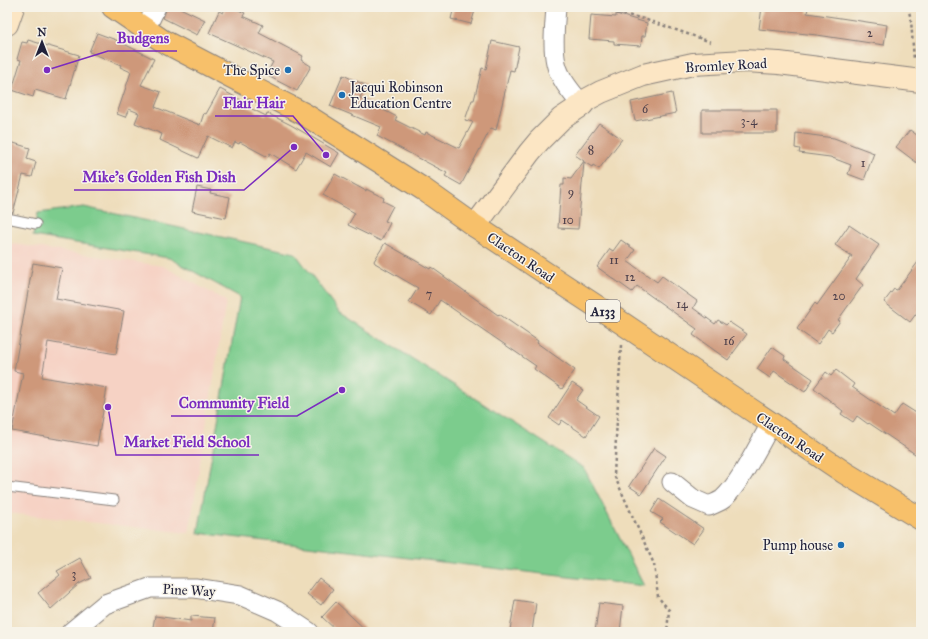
<svg xmlns="http://www.w3.org/2000/svg" width="928" height="639" font-family="'IM FELL Great Primer',serif">
<style>
.built{fill:#f6d2c4}
.green{fill:#7ccc8d;stroke:#4f7764}
.building{fill:#ce987a}
.lines{fill:none;stroke-linecap:round;stroke-linejoin:round}
.lane-casing{stroke:#88807b;stroke-width:11}
.street-casing{stroke:#88807b;stroke-width:21}
.secondary-casing{stroke:#88807b;stroke-width:24}
.primary-casing{stroke:#88807b;stroke-width:24}
.path{stroke:#88807b;stroke-width:2.5;stroke-dasharray:3 3;stroke-linecap:butt}
.lane{stroke:#fff;stroke-width:9}
.street{stroke:#fff;stroke-width:19}
.secondary{stroke:#fce6c4;stroke-width:22}
.primary{stroke:#f7c06b;stroke-width:22}
.poi-dot{fill:#1f6fb2;stroke:#f7f3e8;stroke-width:1.5}
.labels{text-anchor:middle;stroke-width:3;stroke-linejoin:round;paint-order:stroke}
.number-label{font-size:12px;fill:#4d404b}
.shield{fill:#f7f3e8;stroke:#62616f;stroke-width:1}
.shield-label{font-size:13px;font-weight:bold;fill:#22223b}
.street-label{font-size:14px;fill:#22223b;stroke:#f7f3e8}
.poi-label{font-size:14px;fill:#22223b;stroke:#f7f3e8;text-anchor:end}
.leader{fill:none;stroke:#7b2cbf;stroke-width:1.5}
.callout-dot{fill:#7b2cbf;stroke:#f7f3e8;stroke-width:1.5}
.callout-label{font-size:15px;text-anchor:middle;font-weight:bold;fill:#7b2cbf;stroke:#f7f3e8;stroke-width:3;stroke-linejoin:round;paint-order:stroke}
</style>
<rect width="100%" height="100%" fill="#f7f3e8"/>
<filter id="ink" filterUnits="userSpaceOnUse"><feTurbulence type="fractalNoise" baseFrequency=".025" numOctaves="2"/><feDisplacementMap in="SourceGraphic" scale="8" xChannelSelector="R" yChannelSelector="G"/><feConvolveMatrix kernelMatrix="1 2 1 2 8 2 1 2 1" color-interpolation-filters="sRGB"/></filter>
<filter id="wash" filterUnits="userSpaceOnUse"><feTurbulence type="fractalNoise" baseFrequency=".012" numOctaves="4" result="noise"/><feDisplacementMap in="SourceGraphic" scale="16" xChannelSelector="R" yChannelSelector="G"/><feGaussianBlur stdDeviation="0.9" result="paint"/><feColorMatrix in="noise" values="0 0 0 0 0 0 0 0 0 0 0 0 0 0 0 0 0 1.4 0 .05"/><feComposite in="paint" operator="in"/></filter>
<g filter="url(#wash)">
<rect width="100%" height="100%" fill="#edb"/>
<path class="built" d="M7 243 163 266 226 301 189 533 7 513Z"/>
<path class="green" d="M84 207 295 253 339 312 584 468 644 586 198 533 240 297 169 258 33 236 38 213Z"/>
<g id="blocks">
<path class="building" d="M167 7H178L205 20 197 35 163 18Z
M226 7H232L245 13 243 16 263 25 259 33 303 56 301 60 311 66 297 91 266 75 273 62 209 33 219 11 223 13Z
M454 7H476L471 24 451 19Z
M762 7 808 8 807 13 887 25 884 45 817 35 759 29Z
M616 14 647 23 645 36H642L641 46 614 44V41L589 39 591 15 616 17Z
M97 33 116 40 154 59 141 85 161 92 155 107 200 125 204 113 206 114 220 89 241 100 240 103 266 116 267 113 291 125 339 153 331 167 306 152 296 169 270 153 268 157 240 142 239 144 235 142 232 148 208 136 198 158 160 140 162 134 135 123 139 113 129 109 125 117 117 114 131 72 120 67 121 65 89 52Z
M28 40 79 55 66 99 35 90 33 97 12 90 21 60 17 59 22 42 27 43Z
M492 41 519 47 514 71 510 70 496 130 491 128 461 185 445 176 447 173 377 136 381 127 330 106 343 75 365 85 360 98 397 117 395 120 425 135 426 132 459 148 473 122 465 120 472 100H474L482 68 486 69Z
M672 93 676 113 635 121 631 102Z
M702 110H777V133H702Z
M599 123 622 139 599 169 593 165 592 167 584 162 578 229 558 228 561 185H564V178L571 179 584 161 575 155Z
M910 130 921 138V166L896 147Z
M796 133 834 138 874 153 864 180 848 174 851 165 830 157 799 153 800 149 795 148Z
M7 141 30 148 27 159 36 162 32 177 23 175 13 213 7 212Z
M335 174 366 191V189L384 198 383 201 393 206 385 221 390 223 381 241 348 225 355 213 323 195Z
M197 187 211 190 210 193 230 197 226 218 192 211Z
M849 225 879 245 856 279 863 285 838 320 840 321 832 332 828 329 818 344 797 329 815 303 817 305 852 256 835 245Z
M621 240 635 250 627 261 657 282 662 276 697 301 693 308 715 324 718 320 726 325 729 322 747 334 728 360 693 335 697 329 637 286 632 292 597 267 610 249 613 251Z
M385 243 430 269 431 267 498 315 499 314 538 341 537 343 575 370 562 389 534 369 536 366 440 300 431 315 409 302 418 288 375 263 374 261Z
M921 258V307L910 322 884 302 894 289 897 290Z
M33 263 62 268 56 299 124 311 116 354 48 342 42 377 107 388 97 446 12 431 23 373 14 371Z
M772 347 785 356 784 359 813 379 805 392 774 371 770 378 757 369Z
M836 370 854 384 852 387 894 416 902 404 921 416V458L869 423 868 424 857 416 853 422 841 414 843 411 814 388 826 372 831 376Z
M572 383 583 390 576 400 599 416 586 436 562 420 559 425 549 418Z
M654 448 666 456 641 494 629 486Z
M659 499 704 529 693 544 660 522 663 519 651 512Z
M80 558 91 578 79 584 51 609 38 593 60 575 57 571Z
M319 578 333 589 321 605 307 594Z
M515 600 536 603 532 632 510 630Z
M336 602 368 632H338L322 617Z
M599 603 623 606 620 632H595Z
M155 616 191 621V616L215 618 213 632H152Z"/>
</g>
</g>
<g filter="url(#ink)">
<use href="#blocks" fill-opacity="0" stroke="#88807b" stroke-width="1"/>
<g class="lines">
<defs>
<path id="lane" d="M7 218 36 224
M7 487 114 500"/>
<path id="street" d="M556 7C555 24 552 46 556 63 559 78 572 93 582 105
M146 28 156 7
M672 482 693 499 709 506C713 504 719 502 723 499 741 482 758 446 771 424
M71 632 105 604 150 588H195L240 595 277 611 309 632"/>
<path id="secondary" d="M7 24 13 7
M475 226 529 153 539 141 561 119 582 105 586 100 601 92 643 75 693 64 745 61 779 63 921 81"/>
<path id="primary" d="M113 7 163 41 232 77 304 114 393 170 423 189 475 226 544 272 622 323 845 473 921 519"/>
</defs>
<use href="#lane" class="lane-casing"/>
<use href="#street" class="street-casing"/>
<use href="#secondary" class="secondary-casing"/>
<use href="#primary" class="primary-casing"/>
<path class="path" d="M594 7 644 19 711 42
M908 7 911 20 914 60
M621 345 614 475 654 564 658 597 669 610 667 632"/>
<use href="#lane" class="lane"/>
<use href="#street" class="street"/>
<use href="#secondary" class="secondary"/>
<use href="#primary" class="primary"/>
</g>
</g>
<g class="poi-dot">
<circle cx="288" cy="70" r="4"/>
<circle cx="342" cy="95" r="4"/>
<circle cx="841" cy="545" r="4"/>
</g>
<g class="labels">
<g class="number-label">
<text x="870" y="37">2</text>
<text x="645" y="113">6</text>
<text x="749" y="125">3-4</text>
<text x="591" y="154">8</text>
<text x="863" y="167">1</text>
<text x="571" y="196">9</text>
<text x="568" y="224">10</text>
<text x="614" y="264">11</text>
<text x="630" y="281">12</text>
<text x="429" y="298">7</text>
<text x="839" y="300">20</text>
<text x="682" y="308">14</text>
<text x="729" y="345">16</text>
<text x="74" y="578">3</text>
</g>
<rect class="shield" x="586" y="300" width="34" height="22" rx="3"/>
<g class="shield-label">
<text x="603" y="316">A133</text>
</g>
<g class="street-label">
<text transform="translate(726 65) rotate(-3)" y="5">Bromley Road</text>
<text transform="translate(521 257) rotate(34)" y="5">Clacton Road</text>
<text transform="translate(790 437) rotate(34)" y="5">Clacton Road</text>
<text transform="translate(189 590) rotate(3)" y="5">Pine Way</text>
</g>
<g class="poi-label">
<text x="280" y="75">The Spice</text>
<text x="350" y="92" text-anchor="start">Jacqui Robinson<tspan x="350" dy="16">Education Centre</tspan></text>
<text x="833" y="550">Pump house</text>
</g>
</g>
<path class="leader" d="M47 70L108 51H177M326 155L293 116H215M294 147L244 190H74M342 390L297 416H171M108 407L116 455H259"/>
<g class="callout-dot">
<circle cx="47" cy="70" r="4"/>
<circle cx="326" cy="155" r="4"/>
<circle cx="294" cy="147" r="4"/>
<circle cx="342" cy="390" r="4"/>
<circle cx="108" cy="407" r="4"/>
</g>
<g class="callout-label">
<text x="143" y="43">Budgens</text>
<text x="254" y="108">Flair Hair</text>
<text x="159" y="182">Mike's Golden Fish Dish</text>
<text x="234" y="408">Community Field</text>
<text x="187" y="447">Market Field School</text>
</g>
<rect width="928" height="639" fill="none" stroke="#f7f3e8" stroke-width="24"/>
<g transform="translate(42 42)" stroke="#f7f3e8" stroke-width="3" paint-order="stroke">
<path d="M0-3L7 15L0 10L-7 15Z" fill="#22223b"/>
<text y="-6" font-size="11" font-weight="bold" text-anchor="middle" fill="#22223b">N</text>
</g>
</svg>
